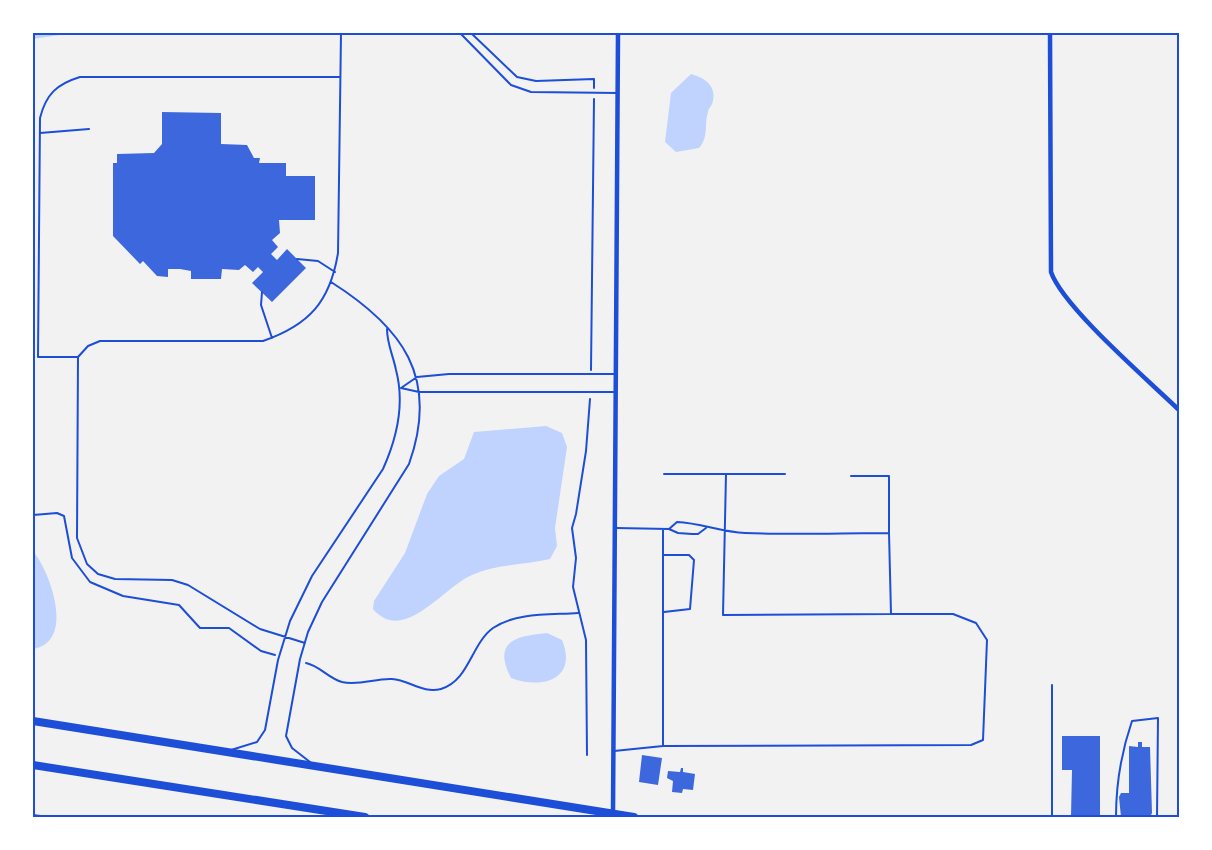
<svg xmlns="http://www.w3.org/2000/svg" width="1212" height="850" font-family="Montserrat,sans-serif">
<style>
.water{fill:#bfd3fe}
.building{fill:#3d67dc}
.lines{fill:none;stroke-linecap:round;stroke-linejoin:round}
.path{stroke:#1d4ed8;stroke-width:2}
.service{stroke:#1d4ed8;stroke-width:2}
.minor{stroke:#1d4ed8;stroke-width:4.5}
.primary{stroke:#1d4ed8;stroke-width:8}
.neatline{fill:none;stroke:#1d4ed8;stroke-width:2}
</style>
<rect width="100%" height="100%" fill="#f2f2f2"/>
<path class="water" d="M33 33H73L33 39Z
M691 74C705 78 718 86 712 104 711 107 708 109 708 112 704 125 709 137 699 148L676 152 665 142 671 93Z
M546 426 562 433 567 447 555 528 557 546 550 559C524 565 496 564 472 575 443 587 404 645 373 609L374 601 405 553 427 494 439 476 464 459 474 432Z
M33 551C50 571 76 642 33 649Z
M547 633 562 640C578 679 542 690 511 678 492 641 516 636 547 633Z"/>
<path class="building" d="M162 112 221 113V144L247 145 254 158H260L259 163H286V176H315V220H279L280 233 272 240 278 247 271 254 277 260 287 249 306 268 272 302 252 283 263 272 258 267 253 272 245 265 239 270 222 269 221 279H191V271L180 269H168V277L157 276 143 261 140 264 113 236V163H117V154L154 153 162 144Z
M1062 736H1100V817H1071L1072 770H1062Z
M1138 742H1142V747H1150L1152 813 1150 817H1121L1119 797 1121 793H1129V746L1138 747Z
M642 755 662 758 658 785 639 782Z
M681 768H683V772L695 774 693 790 683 789 682 793 672 792 673 781 667 778 668 771 680 772Z"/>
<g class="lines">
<path class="path" d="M471 33 517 77 536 81 594 79V88
M591 370 594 99
M33 515 57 513 64 516 72 558 90 582 123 596 179 605 200 628H229L261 651 275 655
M306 663C320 666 328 678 342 682 359 686 376 678 392 679 409 680 423 694 441 689 469 681 471 644 493 628 517 612 551 615 578 613
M587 755 586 640 573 587 576 558 572 528 576 514 586 451 590 399"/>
<path class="service" d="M460 33 511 85 531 92 618 93
M40 133 89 129
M297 259 318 261 335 272
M262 292 261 305 272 338
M77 357H38L40 118C46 94 57 84 80 77H340
M401 388 417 377 449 374H616
M401 388 419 392H616
M664 474H726L723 615 891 614 889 533
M726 474H785
M616 528 669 529 678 533 692 534H698L706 528
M663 529V746
M669 529 677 522C701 523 721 532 745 533 793 535 841 533 889 533V476H851
M664 555H689L694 560 690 609 664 612
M305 643 260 629 188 585 172 580 115 579 98 574 87 564 77 538 78 357 88 346 100 341H263C309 325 330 302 338 253L341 33
M231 750 257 742 265 730 278 660 290 621 312 576 383 469C397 438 405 404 396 370 393 355 387 344 387 329
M614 751 663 746 971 745 983 740 987 640 976 623 953 614H891
M310 762 292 748 286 736 300 659 308 632 322 602 409 464C440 377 402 327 331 282
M33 815 48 817
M1052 817V685
M1116 817C1116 783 1121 753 1132 721L1158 718 1157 817"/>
<path class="minor" d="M1050 33 1051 272C1063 307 1148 380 1179 410
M613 813 618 33"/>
<path class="primary" d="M33 721 634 817
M33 765 365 817"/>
</g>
<rect width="1212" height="850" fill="none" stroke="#ffffff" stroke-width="69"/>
<rect x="34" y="34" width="1144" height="782" class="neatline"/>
</svg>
